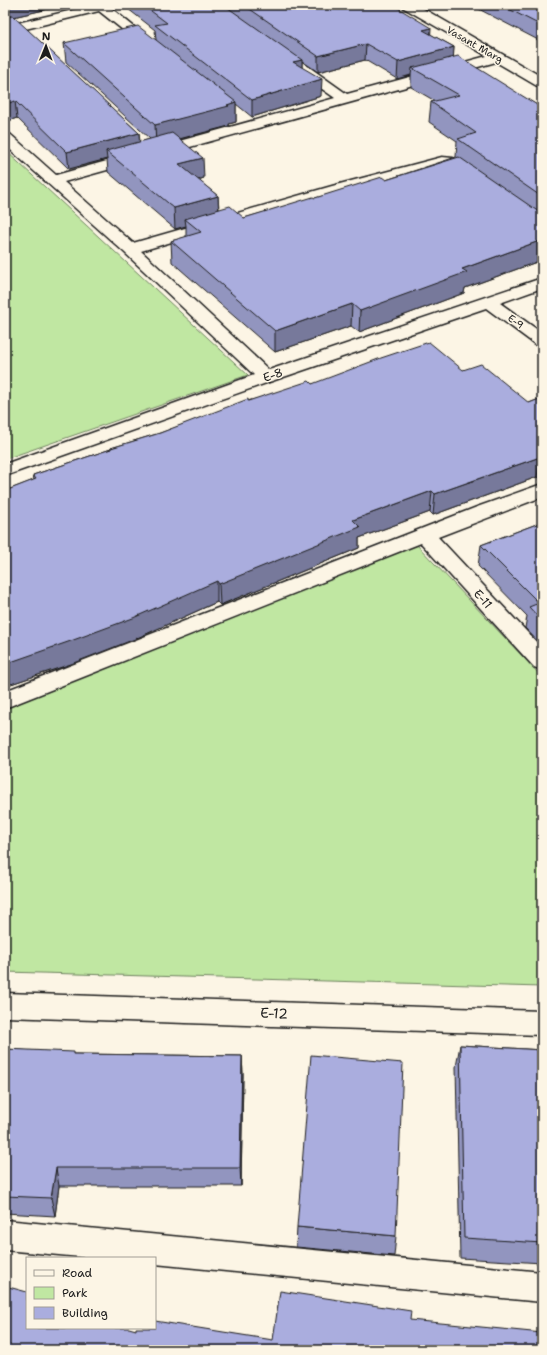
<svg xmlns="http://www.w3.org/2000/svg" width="547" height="1355" font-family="'Shantell Sans',sans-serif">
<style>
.green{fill:#c0e7a2;stroke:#6e825f}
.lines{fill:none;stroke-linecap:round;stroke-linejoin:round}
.minor-casing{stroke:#1c1c1c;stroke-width:3}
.minor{fill:#fcf5e5;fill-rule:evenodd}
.wall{fill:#9295bf;stroke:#1c1c1c;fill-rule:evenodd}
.shaded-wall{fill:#77799b;stroke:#1c1c1c}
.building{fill:#aaadde;stroke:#1c1c1c}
.labels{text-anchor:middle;stroke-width:3;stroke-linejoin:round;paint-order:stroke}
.far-street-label{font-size:10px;fill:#1c1c1c;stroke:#fcf5e5}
.street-label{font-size:12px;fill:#1c1c1c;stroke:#fcf5e5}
.near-street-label{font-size:14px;fill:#1c1c1c;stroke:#fcf5e5}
</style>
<rect width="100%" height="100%" fill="#fcf5e5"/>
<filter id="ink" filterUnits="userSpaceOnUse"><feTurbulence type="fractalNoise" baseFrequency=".025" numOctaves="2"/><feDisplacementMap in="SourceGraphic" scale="8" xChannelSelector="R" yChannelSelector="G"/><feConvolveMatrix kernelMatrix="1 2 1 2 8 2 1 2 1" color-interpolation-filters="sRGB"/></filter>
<g filter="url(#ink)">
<path class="green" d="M5 150 248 375 5 459Z
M417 545 542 677V987L5 972V705Z"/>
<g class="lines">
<defs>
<path id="minor" d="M94 5H115L111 8 159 47 158 50H148L99 11 5 34V26Z
M402 5H417L542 77V87L537 86 496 62 64 182 133 243 332 186 442 157 453 158 476 174 478 177 476 180C464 183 454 172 445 165H442L342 192 141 251 269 370 542 278V288L500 303 542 333V346L536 345 486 308 272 381 5 476V464L254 375 124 252 5 145V133L10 134 56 175 335 98 292 68 290 65 292 62H302L347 94 487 56 404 8Z
M542 484V497L438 537 542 648V670L534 667 421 543 5 708V691L477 507Z
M5 993 542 1011V1035L5 1017Z
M5 1220 542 1272V1302L155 1264V1258H91L5 1250Z"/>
</defs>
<use href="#minor" class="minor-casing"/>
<use href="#minor" class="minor"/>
</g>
<path class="wall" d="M5 5H66L13 17 139 133 140 142 150 139 66 62 64 43 156 40 155 30 123 5H393L430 34 454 47 453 57 542 108V260L465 288 464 293 359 332 351 326 275 352 172 262 171 241 186 237V226L175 229 108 172 107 159 69 169 17 118 5 122ZM365 60 397 79 411 75V87L435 101 431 102 429 122 457 141 456 157 386 180 315 198 244 218 219 209 218 196 198 180 204 178 179 139 229 126V124L236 122V104L252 117 321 96 302 67V61L318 72Z
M471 5H542V42Z
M463 370 529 403 542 398V482L537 477 433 515 430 512 359 538V548L220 605 217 602 135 639 71 664 5 686V491L34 480 33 475 111 449V448L160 433 248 401 312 384Z
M542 522V646L525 628 527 616 478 566 481 545Z
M460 1045 542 1050V1263L460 1258 456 1067Z
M5 1049 75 1054 242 1056 243 1075 241 1186H59L55 1216 5 1213Z
M297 1227 396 1236 394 1256 296 1247Z"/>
<path class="shaded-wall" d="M5 5H66L13 17V18L5 20Z
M431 28 430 45 423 30Z
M366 44 365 60 318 72V56Z
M454 47 453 64 412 68 411 75 397 79 398 62Z
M302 60V76L293 62Z
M322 79 321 96 252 117V100Z
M15 101 17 118 5 122V104Z
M236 102V122L229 124V126L156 145 155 125Z
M139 133 140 150 106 151 107 159 69 169 67 152Z
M203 158 204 178 180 185 179 164Z
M218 196 219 217 185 219 186 226 175 229 174 208Z
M542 240V260L465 288 464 293 359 332 360 311 462 269Z
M352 304 351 326 275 352V331Z
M540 457 537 477 433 515 435 494Z
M432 491 430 512 359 538V548L220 605 219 584 353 520Z
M217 581V602L135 639 71 664 5 686V664Z
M242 1056 243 1075 241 1186 240 1168Z
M56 1168 59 1186 55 1216 51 1198Z"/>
<path class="building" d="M143 5H224L302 60 293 62 322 79 252 100 155 25 167 23Z
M244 5H393L431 28 423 30 454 47 398 62 366 44 318 56Z
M501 5H542V26Z
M13 16 139 133 67 152 15 101 5 104V17Z
M138 26 236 102 227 105 229 106 155 125 64 43Z
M458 56 542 108V197L458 139 476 133 431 102 459 95 412 68Z
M172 133 203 158 179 164 218 196 174 208 106 151Z
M459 157 539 212 542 213V240L462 269 467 272 360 311 352 304 275 331 171 241 201 232 185 219 230 206 244 218 313 197 315 198 382 177 386 180Z
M429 342 463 370 481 364 529 403 542 398V458L540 457 435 494 432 491 353 520 360 527 219 584 217 581 133 618 68 642 5 664V491L36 479 33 475 111 449V448L160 433 248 399V401L309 381 312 384 381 358Z
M542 522V621L529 607 539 603 481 545Z
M460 1045 542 1050V1243L464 1238Z
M5 1049 74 1052V1054L242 1056 240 1168H56L51 1198 5 1196Z
M311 1055 403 1063 396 1236 297 1227Z
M5 1286 27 1292V1328H129L136 1330V1328H155V1321L273 1340 280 1291 411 1311 410 1320 542 1333V1350H5Z"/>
</g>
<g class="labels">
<g class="far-street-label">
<text transform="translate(475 44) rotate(30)" y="4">Vasant Marg</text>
<text transform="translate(516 321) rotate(36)" y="4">E-9</text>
</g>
<g class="street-label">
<text transform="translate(273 375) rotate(-19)" y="4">E-8</text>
<text transform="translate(483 599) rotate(48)" y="4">E-11</text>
</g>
<g class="near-street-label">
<text transform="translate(274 1013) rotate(2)" y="5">E-12</text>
</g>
</g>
<rect width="547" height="1355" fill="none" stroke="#fcf5e5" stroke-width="20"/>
<rect x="10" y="10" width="527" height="1335" fill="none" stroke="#1c1c1c" stroke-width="1.5" filter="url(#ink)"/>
<rect x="26" y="1257" width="130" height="72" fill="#fcf5e5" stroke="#a29e95"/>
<rect x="34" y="1270" width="20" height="6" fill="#fcf5e5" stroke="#a29e95"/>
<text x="62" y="1277" font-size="12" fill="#1c1c1c">Road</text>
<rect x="34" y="1287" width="20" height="12" fill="#c0e7a2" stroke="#a29e95"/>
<text x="62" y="1297" font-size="12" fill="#1c1c1c">Park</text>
<rect x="34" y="1307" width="20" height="12" fill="#aaadde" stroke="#a29e95"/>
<text x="62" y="1317" font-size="12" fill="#1c1c1c">Building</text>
<g transform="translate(46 46) rotate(1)" stroke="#fcf5e5" stroke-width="3" paint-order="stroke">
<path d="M0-3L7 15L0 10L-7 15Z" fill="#1c1c1c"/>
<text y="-6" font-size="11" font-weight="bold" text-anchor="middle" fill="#1c1c1c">N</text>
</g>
</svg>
